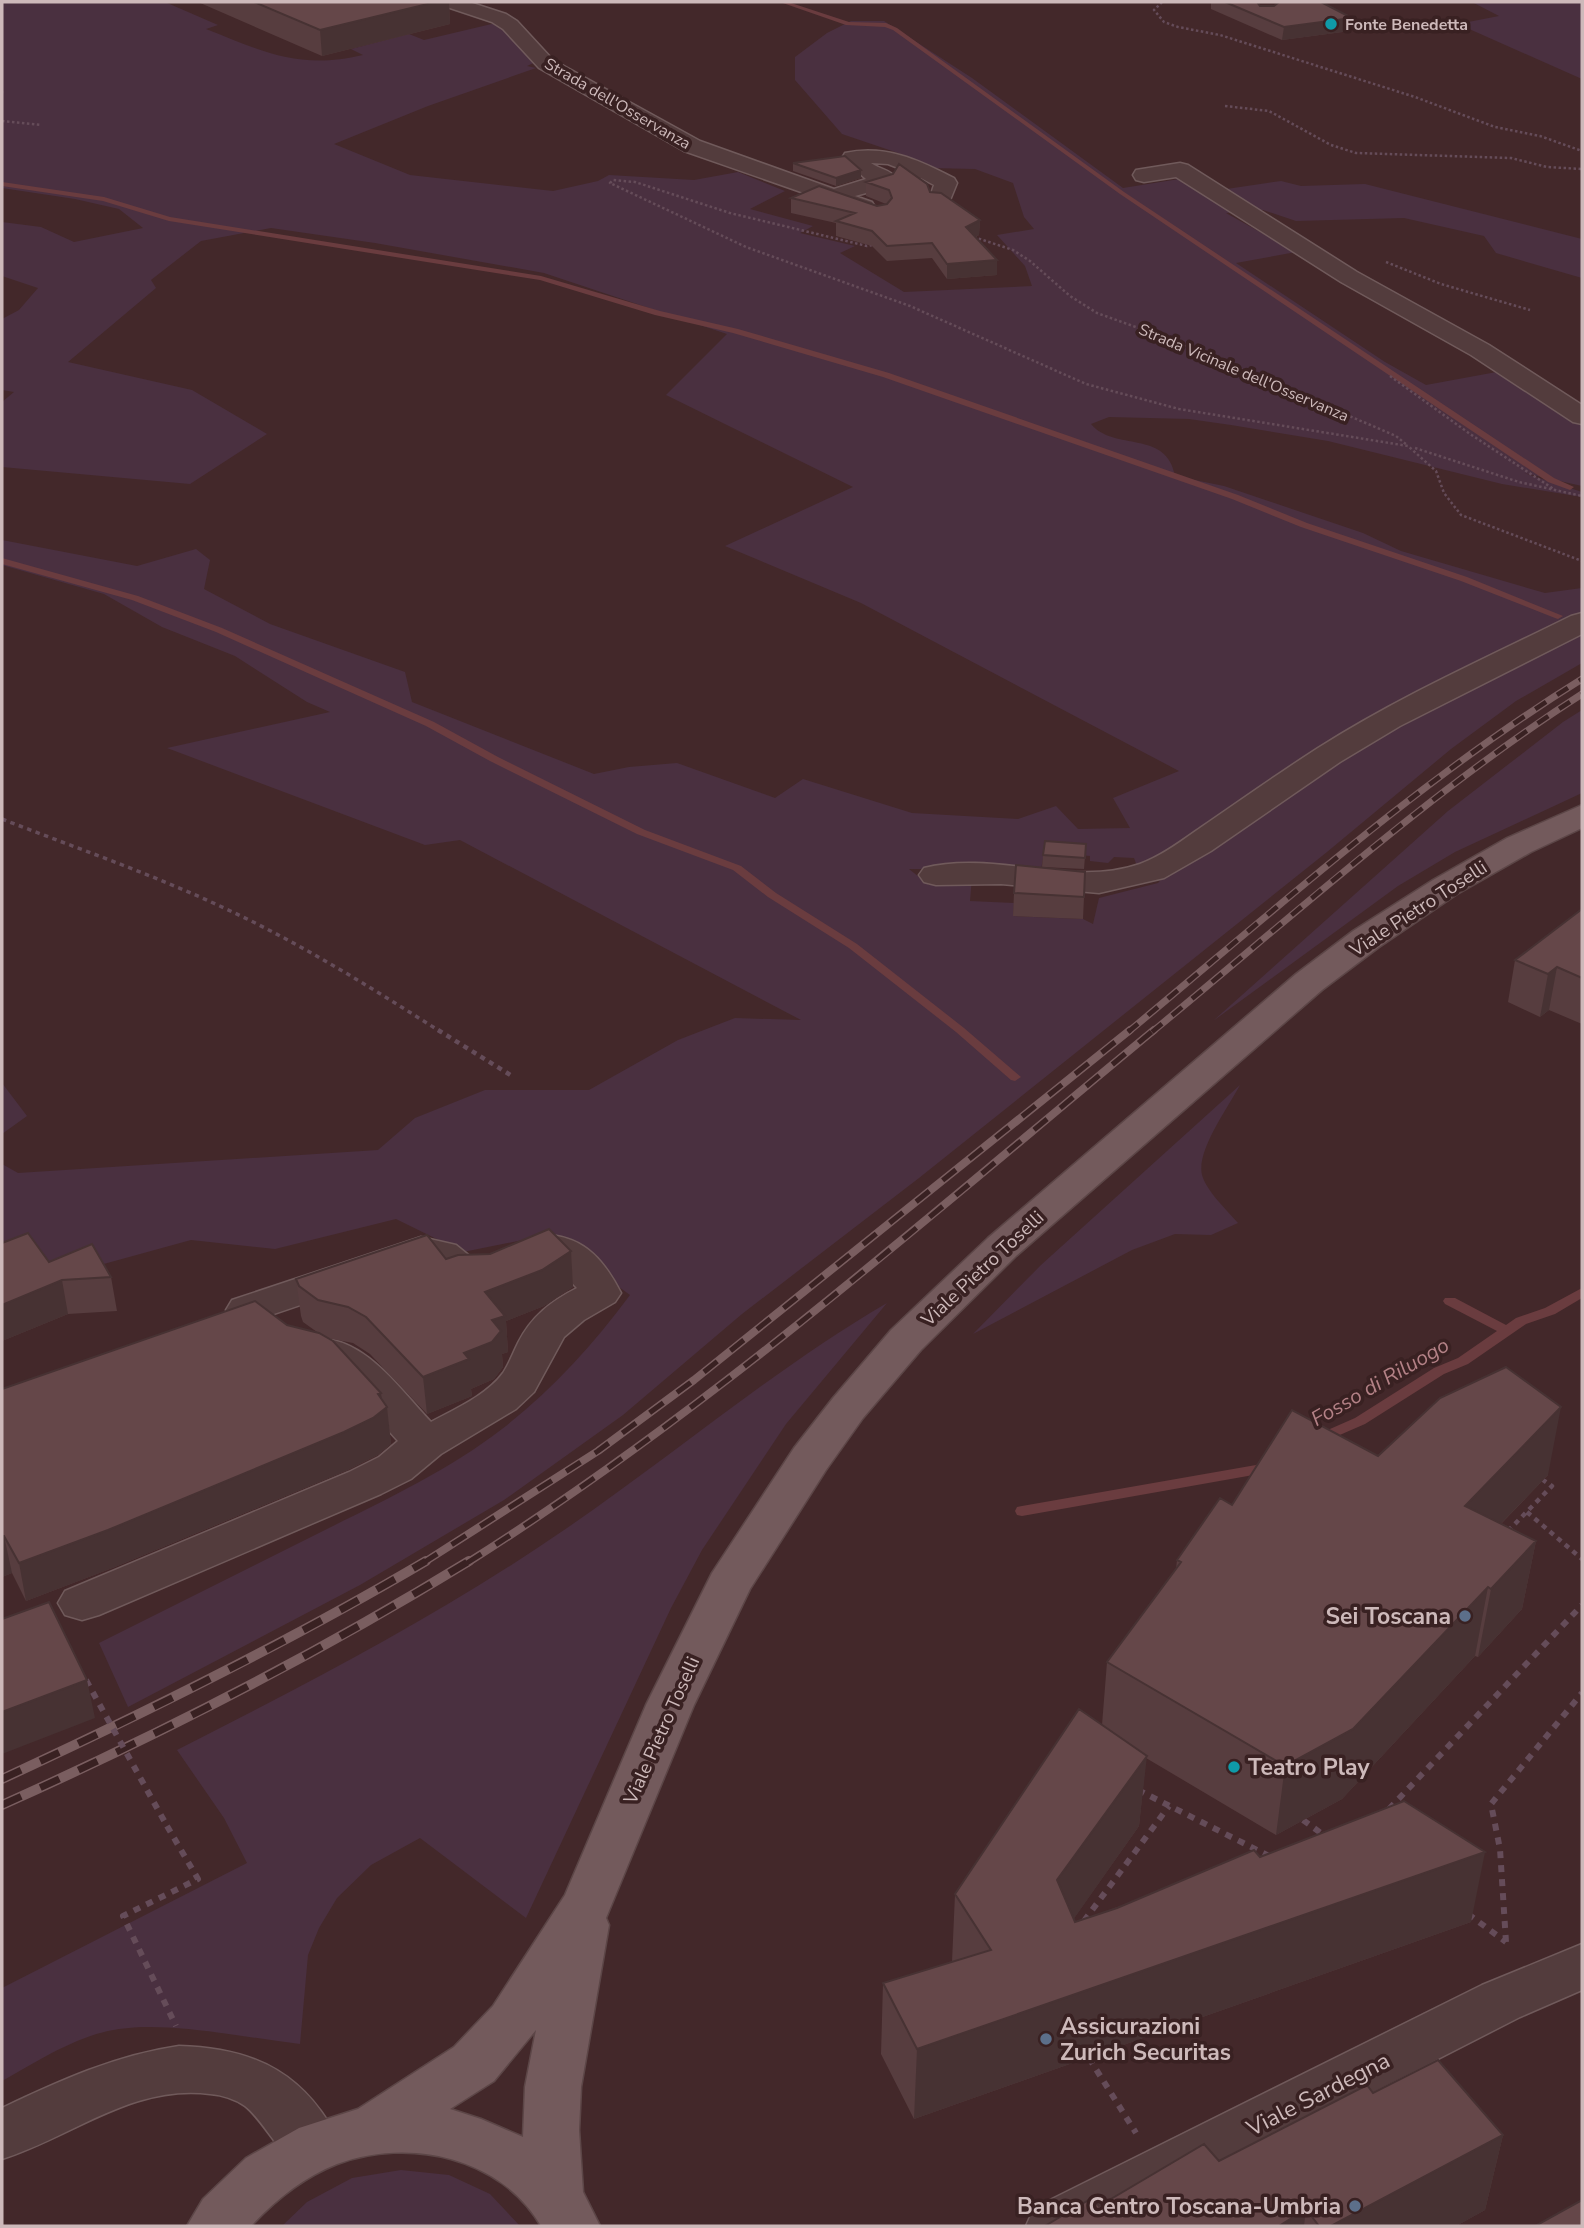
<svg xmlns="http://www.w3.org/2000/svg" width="1584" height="2228" font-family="'Nunito Sans',sans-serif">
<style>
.green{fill:#4a3040;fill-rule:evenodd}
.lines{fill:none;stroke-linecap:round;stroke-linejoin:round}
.stream{fill:#6a3c3f;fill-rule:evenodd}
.minor-casing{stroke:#705a5b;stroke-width:3}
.major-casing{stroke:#5c4647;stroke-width:3}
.path-far3{stroke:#654c59;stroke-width:2.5;stroke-dasharray:2.5 2.5;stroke-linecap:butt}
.path-far2{stroke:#654c59;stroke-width:3.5;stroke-dasharray:4.5 4.5;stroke-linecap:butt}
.path-far1{stroke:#654c59;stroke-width:4.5;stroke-dasharray:5 5;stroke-linecap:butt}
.path{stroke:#654c59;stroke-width:6;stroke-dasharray:7 7;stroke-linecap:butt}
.minor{fill:#533c3d;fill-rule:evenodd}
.major{fill:#735a5c;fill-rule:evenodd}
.rail-far2-casing{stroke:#7a5e60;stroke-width:7}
.rail-far1-casing{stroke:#7a5e60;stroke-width:8}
.rail-casing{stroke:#7a5e60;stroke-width:10}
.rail-far2{stroke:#392122;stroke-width:4.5;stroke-dasharray:13;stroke-linecap:butt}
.rail-far1{stroke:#392122;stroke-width:5;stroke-dasharray:17;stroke-linecap:butt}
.rail{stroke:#392122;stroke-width:7;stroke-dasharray:21;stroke-linecap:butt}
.path-bridge{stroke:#654c59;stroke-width:6;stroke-dasharray:7 7;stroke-linecap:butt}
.wall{fill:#573d3f}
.shaded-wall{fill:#473233}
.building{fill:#654749;stroke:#473233;stroke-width:2}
.culture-dot{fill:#0f9aa8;stroke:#392122;stroke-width:2.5}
.service-dot{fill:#5c6f8a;stroke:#392122;stroke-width:2.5}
.labels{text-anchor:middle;stroke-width:7;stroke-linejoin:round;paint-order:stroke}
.far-poi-label{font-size:16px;font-weight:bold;fill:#cdb9ba;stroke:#392122;text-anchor:start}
.far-street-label{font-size:16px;fill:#cdb9ba;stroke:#392122}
.street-label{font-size:19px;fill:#cdb9ba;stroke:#392122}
.water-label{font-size:21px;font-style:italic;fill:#b38186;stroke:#392122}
.near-poi-label{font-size:23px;font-weight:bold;fill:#cdb9ba;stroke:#392122;text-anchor:end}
.near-street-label{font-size:23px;fill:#cdb9ba;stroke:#392122}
</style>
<rect width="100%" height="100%" fill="#43282a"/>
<path class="green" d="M2 2H165L218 25 206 29C264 52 299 70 363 55L351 49 409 34 424 40 500 22 538 61 527 66 536 68 428 106 334 144 410 175 553 191 598 181 609 175 694 180 738 172 785 191 750 209 813 226 800 233 855 246 840 253 904 292 1032 286 1025 266 997 235 1034 229 1024 217 1013 183 975 169 930 168 904 155 842 134 795 80V57L827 33 851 21H884L972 78 1123 188 1198 176 1220 190 1281 181 1301 186 1365 184 1582 239V278L1496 253 1484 236 1404 218 1296 221 1263 210 1226 213 1296 252 1236 263 1385 362 1426 385 1502 371 1570 409 1582 420V486L1524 473 1582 492V497L1502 484 1328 441 1231 425 1189 419 1109 417 1091 424C1114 452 1167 429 1175 476L1224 486 1363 533 1401 551 1545 593 1582 588V663L1516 701 1451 749 1327 852 919 1178 742 1314 623 1415 504 1500 360 1585 128 1707 99 1643C175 1605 251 1567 327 1529 387 1499 449 1470 502 1429 551 1391 593 1345 630 1295L548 1235 463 1252 396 1219 275 1249 191 1240 60 1276 40 1250 2 1263V1164L18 1173 378 1150 415 1118 485 1090H589L678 1040 735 1018 801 1020 460 840 425 845 167 748 330 712 307 702 235 656 162 627 104 594 2 565V540L137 566 196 549 210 560 204 589 270 624 405 672 412 702 594 774 629 767 677 763 775 798 803 779 912 813 1018 819 1056 806 1078 829 1130 828 1113 798 1179 771 861 603 725 546 853 487 666 395 727 334 544 273 375 243 271 228 201 241 151 280 156 288 68 362 192 390 267 434 190 484 2 467V402L14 392 2 390V319L19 310 38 288 2 276V222L41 227 74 242 143 228 119 209 75 199 2 188ZM1197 840 1158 883 1099 898 1093 924 1083 919 1013 916 1014 903 970 901 972 877 929 885 909 869 1041 870 1044 852 1090 856V861L1108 863 1114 857 1134 858 1137 866Z
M1472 2H1582V79L1458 24 1499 16Z
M1582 710V793L1455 852 1398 886 1213 1021 1448 811 1563 722Z
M2 1083 27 1116 2 1134Z
M1240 1085C1229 1106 1196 1151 1202 1175 1207 1192 1227 1210 1238 1223L1211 1235 1175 1234 1132 1250 973 1334 1041 1265Z
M887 1303 786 1424 702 1550 671 1608 526 1918 420 1838 371 1865 337 1898 319 1928 308 1955 300 2044C247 2038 170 2021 119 2029 77 2035 38 2061 2 2081V1988L247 1863 224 1818 177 1750C311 1682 444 1613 567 1528 675 1454 774 1369 887 1303Z
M401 2170 449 2175 490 2194 520 2226H282L307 2202 352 2178Z"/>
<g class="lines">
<path class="stream" d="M780 2H788L849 22 886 23 897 28 1124 192 1554 478 1574 487 1570 490 1548 482 1120 194 893 30 885 27 846 25Z
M2 182 104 197 170 217 541 276 660 311 738 329 889 373 1238 495 1307 523 1467 577 1563 616 1558 619 1555 618 1461 581 1301 527 1232 499 883 377 733 333 655 315 540 280 169 221 103 201 2 186Z
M2 558 138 596 222 628 434 722 498 757 645 830 741 866 776 893 857 944 964 1028 1021 1077 1015 1081 1011 1080 956 1032 849 948 768 897 733 870 637 834 490 761 426 726 216 632 132 600 2 564Z
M1582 1288V1298L1555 1314 1526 1324 1468 1364 1444 1374 1365 1424 1319 1444 1314 1442 1312 1439 1314 1436 1355 1418 1434 1368 1458 1358 1497 1331 1445 1304 1443 1301 1445 1298H1455L1506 1325 1516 1318 1545 1308Z
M1269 1459 1274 1461 1276 1464 1274 1467 1259 1474 1022 1516 1017 1515 1015 1511 1017 1507 1022 1506 1256 1465Z"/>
<defs>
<path id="minor" d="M442 2H469L506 14 517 21 553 60 700 141 834 189 866 179 842 158 845 153C885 144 919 160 954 178L957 183 948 205H932L929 200 934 185 921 178H907L906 171 888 164 871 163C879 169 891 170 896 178L892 186 855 196 872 202 875 207 872 212 864 214 684 151 539 68 503 29 492 22 444 6Z
M1180 163 1188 165 1357 272 1489 345 1582 405V424L1573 422 1471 355 1341 282 1176 177 1144 182 1136 180 1133 175 1136 170Z
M1582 613V634L1400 726 1340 762 1211 851 1164 878 1099 893 1001 884 936 885 924 882 919 875 924 868C995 850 1071 888 1140 864 1162 856 1184 839 1203 826 1241 800 1279 773 1318 748 1398 697 1486 658 1571 616Z
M549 1235C586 1238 605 1262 621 1293L615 1302 584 1320 564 1337 534 1392 516 1409 441 1454 411 1479 381 1494 99 1615 82 1620 65 1615 58 1603 65 1591 349 1472 379 1457 398 1441 339 1376 325 1367 297 1361 291 1351 297 1341C357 1325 395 1384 431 1422 455 1409 487 1395 503 1373 509 1364 513 1353 518 1343 531 1317 551 1301 577 1288L552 1262C525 1274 485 1300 454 1286 443 1280 437 1267 424 1263L247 1323 232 1320 226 1310 232 1300 421 1237 456 1245 477 1262Z
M1582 1944V1990L1520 2017 1111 2226H1026L1034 2208 1482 1985Z
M179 2046C257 2048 308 2075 342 2147L334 2164C329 2166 320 2172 314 2172 287 2171 266 2122 245 2106 235 2099 222 2095 210 2094 132 2084 72 2137 2 2159V2108C59 2081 116 2055 179 2046Z"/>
<path id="major" d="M1582 805V828L1531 852 1457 894 1379 947 1322 990 1016 1256 921 1350 863 1418 826 1470 750 1589 694 1705 606 1918 609 1925 581 2087 579 2130 583 2192 600 2226H541C501 2157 409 2137 337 2164 304 2177 275 2200 251 2226H187L203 2199 246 2158 299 2128 358 2109 454 2047 493 2006 565 1895 646 1705 712 1573 794 1448 833 1398 891 1330 988 1238 1296 974 1353 931 1433 880 1507 838ZM536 2030 525 2087 523 2137 481 2119 450 2109 494 2081Z"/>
</defs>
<use href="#minor" class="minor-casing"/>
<use href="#major" class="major-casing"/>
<path class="path-far3" d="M1162 2 1154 10 1164 22 1178 27 1220 35 1415 97 1495 127 1540 136 1582 151
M2 91V94
M1225 106 1269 111 1331 145 1356 153 1511 158 1547 167 1582 169
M2 121 41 125
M974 237 1013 250 1030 261 1070 296 1097 313 1177 342 1396 436 1407 445
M877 244 867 246 730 213 635 182 613 180 610 183 746 247 910 306 1086 384 1179 409 1408 446 1436 471 1444 493 1461 515 1582 561
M1386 262 1441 284 1530 310
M1390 376 1470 434 1555 490
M1415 448 1519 482 1582 496"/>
<path class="path-far2" d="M2 819C76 848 152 874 224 908 300 943 370 987 441 1032"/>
<path class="path-far1" d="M438 1030 512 1076
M1527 1512 1582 1559
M1508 1531 1552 1486 1543 1480"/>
<path class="path" d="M1138 1790 1271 1857
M1389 1809 1582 1605
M167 1826 198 1879 123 1916 176 2026
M1468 1914 1506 1942
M1084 1921 1169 1806
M1506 1942 1500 1849 1491 1804 1582 1693
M1089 2058 1136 2133"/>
<use href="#minor" class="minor"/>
<use href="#major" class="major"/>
<defs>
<path id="rail-far2" d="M1128 1032C1275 910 1419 780 1582 679
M1152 1032C1293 916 1429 792 1582 694"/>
<path id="rail-far1" d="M423 1563 598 1451 694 1380 1130 1030
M467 1563C713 1408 931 1214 1154 1030"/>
<path id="rail" d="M2 1779C147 1712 289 1642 426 1561
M2 1805C163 1733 319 1653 469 1561"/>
</defs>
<use href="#rail-far2" class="rail-far2-casing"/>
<use href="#rail-far1" class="rail-far1-casing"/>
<use href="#rail" class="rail-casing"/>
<use href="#rail-far2" class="rail-far2"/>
<use href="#rail-far1" class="rail-far1"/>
<use href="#rail" class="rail"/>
<path class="path-bridge" d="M86 1680 167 1826
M1303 1820 1325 1836"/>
</g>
<path class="wall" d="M198 2H449L450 24 322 56Z
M1211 2H1257L1260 6H1274L1277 4V2H1321L1352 18 1350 31 1282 40 1211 9Z
M793 163 861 178 836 186 793 171Z
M866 182 930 192 980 220 979 235 975 237 997 275 947 279 932 258 887 261 872 246 836 236V223L791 213V198L877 206 886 204 866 196Z
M1086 844 1084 869 1042 867 1043 855Z
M1014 893 1084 897 1083 919 1013 916Z
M1582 909V1024L1549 1010 1540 1017 1508 1002 1515 960Z
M2 1243 49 1262 111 1277 117 1311 68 1314 2 1341Z
M571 1251 573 1287 544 1306 506 1321 508 1352 502 1354 503 1367 494 1379 471 1389 472 1396 427 1414 370 1354 353 1343 327 1338 381 1393V1399L387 1407 391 1444 378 1455 348 1470 115 1567 26 1601 12 1573 2 1577V1389L287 1325 317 1332 303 1322 301 1316 296 1279 446 1259Z
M1378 1456 1548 1475 1501 1524 1536 1541 1522 1609 1478 1657 1475 1656 1342 1799 1276 1835 1146 1758 1139 1826 1074 1918 1075 1922 1260 1857 1471 1922 914 2119 881 2054 883 1983 952 1962 955 1894 1102 1725 1107 1662 1176 1569 1177 1560 1232 1505Z
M1373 2093 1503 2135 1485 2210 1456 2226H1045L1219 2161Z"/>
<path class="shaded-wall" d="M427 2H449L450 24 322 56 320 30Z
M1352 18 1350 31 1282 40 1284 27Z
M861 170V178L836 186V178Z
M980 220 979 235 965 242 966 227Z
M997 260V275L947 279V264Z
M1557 967 1549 1010 1540 1017 1548 974Z
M571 1251 573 1287 544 1306 506 1321 508 1352 502 1354 503 1367 494 1379 471 1389 472 1396 427 1414 423 1377 464 1353 485 1292Z
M62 1280 68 1314 2 1341V1305Z
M381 1393 383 1410 387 1407 391 1444 378 1455 348 1470 115 1567 26 1601 19 1563Z
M1561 1407 1548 1475 1452 1574 1465 1506Z
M2 1536H4L12 1573 2 1577Z
M1536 1541 1522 1609 1478 1657 1491 1589Z
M1488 1587 1475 1656 1342 1799 1276 1835 1285 1766Z
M87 1680 95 1718 2 1754V1712Z
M1147 1756 1139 1826 1052 1950 1057 1880Z
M1485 1852 1471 1922 914 2119 917 2049Z
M1503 2135 1485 2210 1456 2226H1331Z
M1306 2209 1304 2226H1279Z"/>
<path class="building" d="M254 2H436L320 30Z
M1225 2H1257L1260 6H1274L1279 2H1321L1352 18 1284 27Z
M845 156 861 170 836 178 793 163Z
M899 164 927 184 930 192 941 193 980 220 966 227 997 260 947 264 932 243 887 246 872 231 836 221 855 213 791 198 819 186 877 206 887 204 892 198 889 190 866 182 893 174Z
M1045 841 1086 844 1085 858 1043 855Z
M1016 865 1085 872 1084 897 1014 893Z
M1582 909V978L1557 967 1548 974 1515 960Z
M549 1229 571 1251 542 1270 485 1292 505 1316 492 1320 501 1331 492 1342 464 1353 469 1359 423 1377 366 1317 348 1307 318 1300 299 1286 296 1279 427 1235 446 1259 458 1255 490 1254Z
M28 1233 49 1262 92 1244 111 1277 62 1280 2 1305V1243Z
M255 1301 287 1325 319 1333 333 1341 381 1393 378 1394 387 1407 373 1418 344 1432 108 1530 19 1563 4 1536H2V1389Z
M1506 1367 1561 1407 1465 1506 1536 1541 1491 1589 1488 1587 1353 1729 1285 1766 1107 1662 1181 1562 1177 1560 1220 1498 1232 1505 1292 1410 1378 1456 1440 1398Z
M49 1602 87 1680 2 1712V1619Z
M1079 1709 1147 1756 1057 1880 1075 1922 1117 1908 1254 1850 1260 1857 1404 1801 1485 1852 917 2049 883 1983 991 1950 955 1894Z
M1438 2060 1503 2135 1331 2226H1319L1306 2209 1279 2226H1045L1092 2198 1099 2206 1204 2144 1219 2161 1367 2085 1373 2093Z
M1582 2200V2226H1535Z"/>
<g class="culture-dot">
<circle cx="1331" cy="24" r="7"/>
<circle cx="1234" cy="1767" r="7"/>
</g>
<g class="service-dot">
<circle cx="1465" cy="1616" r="7"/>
<circle cx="1046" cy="2039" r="7"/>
<circle cx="1355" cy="2206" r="7"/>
</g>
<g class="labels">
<g class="far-poi-label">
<text x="1345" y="30">Fonte Benedetta</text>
</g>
<g class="far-street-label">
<text transform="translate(618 103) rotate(30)" y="6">Strada dell'Osservanza</text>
<text transform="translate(1244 372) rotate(23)" y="6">Strada Vicinale dell'Osservanza</text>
</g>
<g class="street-label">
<text transform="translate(1418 908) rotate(-33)" y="7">Viale Pietro Toselli</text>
<text transform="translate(982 1268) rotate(-43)" y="7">Viale Pietro Toselli</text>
<text transform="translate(661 1730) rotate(-66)" y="7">Viale Pietro Toselli</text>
</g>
<g class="water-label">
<text transform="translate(1380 1382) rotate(-30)" y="7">Fosso di Riluogo</text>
</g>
<g class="near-poi-label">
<text x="1451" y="1624">Sei Toscana</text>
<text x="1248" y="1775" text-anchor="start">Teatro Play</text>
<text x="1060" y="2034" text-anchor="start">Assicurazioni<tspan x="1060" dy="26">Zurich Securitas</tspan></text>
<text x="1341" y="2214">Banca Centro Toscana-Umbria</text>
</g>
<g class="near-street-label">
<text transform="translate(1318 2094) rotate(-27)" y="8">Viale Sardegna</text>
</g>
</g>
<rect width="1584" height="2228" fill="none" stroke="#cdb9ba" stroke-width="7"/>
</svg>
